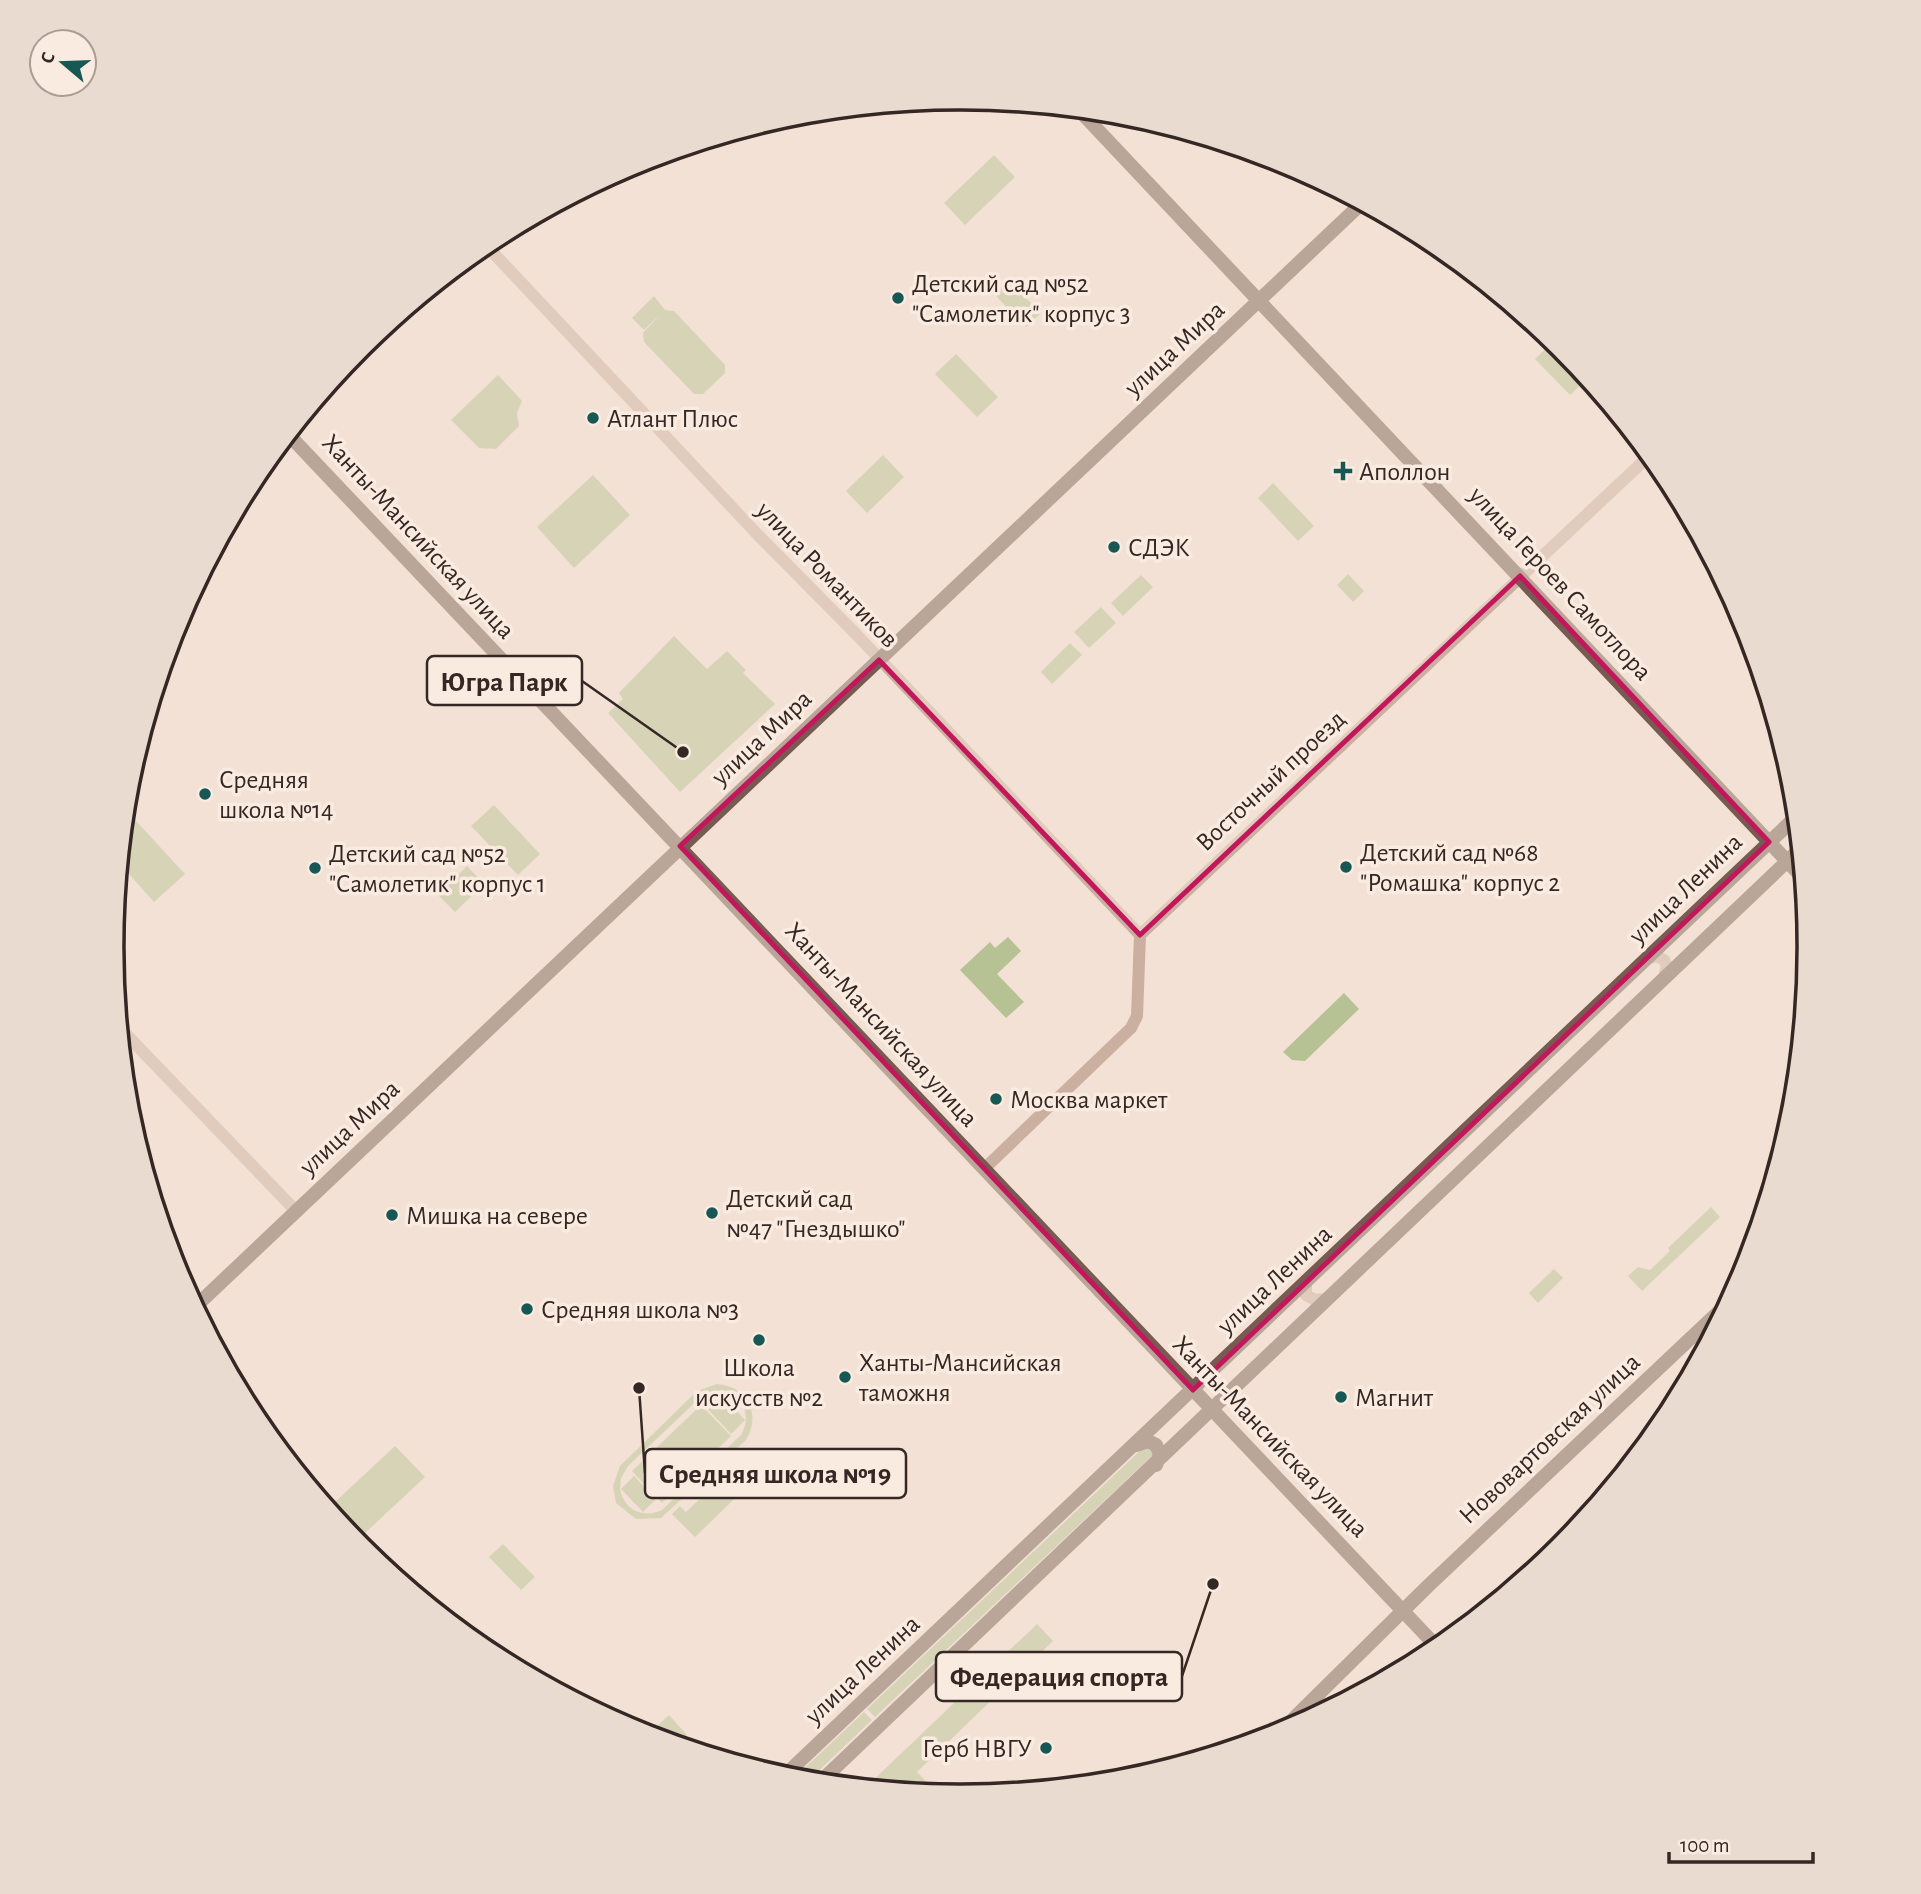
<svg xmlns="http://www.w3.org/2000/svg" width="1921" height="1894" font-family="'Alegreya Sans',sans-serif">
<style>
.green{fill:#b7c294;fill-rule:evenodd}
.lines{fill:none;stroke-linecap:round;stroke-linejoin:round}
.minor{stroke:#cbafa0;stroke-width:12}
.major{stroke:#775b53;stroke-width:14}
.marked{fill:none;stroke:#c2185b;stroke-width:5;stroke-linejoin:round}
.poi-dot{fill:#175855;stroke:#faebe0;stroke-width:2.5}
.labels{text-anchor:middle;stroke-width:7;stroke-linejoin:round;paint-order:stroke}
.poi-label{font-size:26px;fill:#342724;stroke:#faebe0;text-anchor:start}
.street-label{font-size:26px;fill:#342724;stroke:#faebe0}
.rim{fill:none;stroke:#342724;stroke-width:3.5}
.leader{fill:none;stroke:#342724;stroke-width:2.5}
.callout-dot{fill:#342724;stroke:#faebe0;stroke-width:2.5}
.callout{fill:#faebe0;stroke:#342724;stroke-width:2.5}
.callout-label{font-size:28px;text-anchor:middle;font-weight:bold;fill:#342724}
</style>
<rect width="100%" height="100%" fill="#f2e1d4"/>
<path class="green" d="M994 155 1015 177 965 225 944 203Z
M1007 282 1011 283 1041 313 1026 327 997 297 996 292Z
M654 296 665 310 674 311 725 365V373L703 394H694L644 342 643 333 661 314 644 330 632 318Z
M1554 341 1587 379 1570 395 1535 359Z
M956 354 998 397 977 417 935 374Z
M498 375 522 401 517 413 519 426 496 449 479 448 451 420Z
M883 455 904 477 867 513 846 491Z
M593 475 630 515 574 568 537 527Z
M1273 483 1314 526 1298 541 1258 498Z
M1348 574 1364 591 1353 602 1337 585Z
M1141 575 1153 587 1123 616 1111 603Z
M1101 607 1116 623 1089 648 1074 632Z
M674 636 707 669 727 651 746 670 743 673 775 704 680 792 608 713 623 699 619 693Z
M1070 643 1082 655 1052 684 1041 672Z
M494 805 540 854 518 875 471 826Z
M125 809 185 874 154 902 120 864Z
M467 866 484 884 455 912 438 895Z
M1008 937 1021 951 997 974 1024 1002 1006 1018 960 970 990 942 995 948Z
M1344 993 1359 1009 1305 1061 1292 1060 1283 1052Z
M1711 1207 1720 1217 1642 1291 1628 1276 1638 1267 1650 1270 1670 1251 1668 1248Z
M1554 1269 1563 1278 1538 1303 1529 1293Z
M717 1384C747 1386 762 1414 746 1440L661 1518 636 1519 616 1503 613 1486 620 1466 697 1391ZM721 1390C744 1395 752 1416 741 1435L662 1510C643 1519 624 1510 620 1489L621 1478 628 1466 702 1396Z
M719 1392 745 1420 731 1434 704 1405Z
M701 1405 731 1436 662 1503 632 1471Z
M395 1446 425 1477 364 1534 335 1502Z
M1145 1446 1151 1448 1153 1455 875 1717 867 1709Z
M744 1457 760 1474 695 1537 672 1514 680 1506 686 1512Z
M634 1476 656 1499 643 1512 621 1489Z
M503 1544 535 1577 521 1590 489 1557Z
M1037 1624 1053 1641 917 1772 938 1794 866 1787Z
M864 1712 872 1720 808 1781 793 1779Z
M669 1715 687 1735 677 1744 647 1735Z"/>
<g class="lines">
<path class="minor" d="M485 244 758 535 856 634 1140 935
M1646 959 1656 956 1664 960 1667 966 1664 978
M119 1027 296 1211
M985 1168 1131 1028 1137 1016 1140 935 1650 455
M1306 1280V1295L1315 1300 1325 1299"/>
<path class="major" d="M1079 110 1803 878
M288 434 1438 1648
M195 1307 1362 203
M1136 1445 1148 1441 1156 1445 1160 1454 1156 1465
M1279 1733 1428 1586 1728 1303
M784 1776 1797 816
M820 1782 1800 849"/>
</g>
<path d="M0 0H1921V1894H0ZM1520 576 1769 842 1193 1390 680 846 879 660 1140 935Z" fill="#f2e1d4" fill-opacity=".55" fill-rule="evenodd"/>
<path class="marked" d="M1520 576 1769 842 1193 1390 680 846 879 660 1140 935Z"/>
<g class="poi-dot">
<circle cx="898" cy="298" r="7"/>
<circle cx="593" cy="418" r="7"/>
<path d="M1339.5 460.5h7v7h7v7h-7v7h-7v-7h-7v-7h7z"/>
<circle cx="1114" cy="547" r="7"/>
<circle cx="205" cy="794" r="7"/>
<circle cx="1346" cy="867" r="7"/>
<circle cx="315" cy="868" r="7"/>
<circle cx="996" cy="1099" r="7"/>
<circle cx="712" cy="1213" r="7"/>
<circle cx="392" cy="1215" r="7"/>
<circle cx="527" cy="1309" r="7"/>
<circle cx="759" cy="1340" r="7"/>
<circle cx="845" cy="1377" r="7"/>
<circle cx="1341" cy="1397" r="7"/>
<circle cx="1046" cy="1748" r="7"/>
</g>
<g class="labels">
<g class="poi-label">
<text x="912" y="292">Детский сад №52<tspan x="912" dy="30">"Самолетик" корпус 3</tspan></text>
<text x="607" y="427">Атлант Плюс</text>
<text x="1359" y="480">Аполлон</text>
<text x="1128" y="556">СДЭК</text>
<text x="219" y="788">Средняя<tspan x="219" dy="30">школа №14</tspan></text>
<text x="1360" y="861">Детский сад №68<tspan x="1360" dy="30">"Ромашка" корпус 2</tspan></text>
<text x="329" y="862">Детский сад №52<tspan x="329" dy="30">"Самолетик" корпус 1</tspan></text>
<text x="1010" y="1108">Москва маркет</text>
<text x="726" y="1207">Детский сад<tspan x="726" dy="30">№47 "Гнездышко"</tspan></text>
<text x="406" y="1224">Мишка на севере</text>
<text x="541" y="1318">Средняя школа №3</text>
<text x="859" y="1371">Ханты-Мансийская<tspan x="859" dy="30">таможня</tspan></text>
<text x="759" y="1376" text-anchor="middle">Школа<tspan x="759" dy="30">искусств №2</tspan></text>
<text x="1355" y="1406">Магнит</text>
<text x="1032" y="1757" text-anchor="end">Герб НВГУ</text>
</g>
<g class="street-label">
<text transform="translate(1174 348) rotate(-43)" y="9">улица Мира</text>
<text transform="translate(419 536) rotate(47)" y="9">Ханты-Мансийская улица</text>
<text transform="translate(828 574) rotate(46)" y="9">улица Романтиков</text>
<text transform="translate(1561 583) rotate(47)" y="9">улица Героев Самотлора</text>
<text transform="translate(761 737) rotate(-43)" y="9">улица Мира</text>
<text transform="translate(1270 780) rotate(-43)" y="9">Восточный проезд</text>
<text transform="translate(1685 888) rotate(-44)" y="9">улица Ленина</text>
<text transform="translate(882 1024) rotate(47)" y="9">Ханты-Мансийская улица</text>
<text transform="translate(349 1127) rotate(-43)" y="9">улица Мира</text>
<text transform="translate(1274 1279) rotate(-43)" y="9">улица Ленина</text>
<text transform="translate(1271 1436) rotate(46)" y="9">Ханты-Мансийская улица</text>
<text transform="translate(1549 1438) rotate(-43)" y="9">Нововартовская улица</text>
<text transform="translate(862 1669) rotate(-43)" y="9">улица Ленина</text>
</g>
</g>
<path d="M0 0H1921V1894H0ZM960 110H961A836 836 0 0 1 1797 946V948A836 836 0 0 1 961 1784H960A836 836 0 0 1 124 948V946A836 836 0 0 1 960 110Z" fill="#eadbd1" fill-rule="evenodd"/>
<path class="rim" d="M960 110H961A836 836 0 0 1 1797 946V948A836 836 0 0 1 961 1784H960A836 836 0 0 1 124 948V946A836 836 0 0 1 960 110Z"/>
<path class="leader" d="M683 752L582 681M639 1388L645 1473M1213 1584L1182 1676"/>
<g class="callout-dot">
<circle cx="683" cy="752" r="7"/>
<circle cx="639" cy="1388" r="7"/>
<circle cx="1213" cy="1584" r="7"/>
</g>
<g class="callout">
<rect x="427" y="656" width="155" height="49" rx="7"/>
<rect x="645" y="1449" width="261" height="49" rx="7"/>
<rect x="936" y="1652" width="246" height="49" rx="7"/>
</g>
<g class="callout-label">
<text x="504" y="691">Югра Парк</text>
<text x="775" y="1483">Средняя школа №19</text>
<text x="1059" y="1686">Федерация спорта</text>
</g>
<g transform="translate(63 63) rotate(289)"><circle r="33" fill="#faebe0" stroke="#ab9d95" stroke-width="2"/>
<path d="M0-5L12 26L0 18L-12 26Z" fill="#175855"/>
<text y="-10" font-size="19" font-weight="bold" text-anchor="middle" fill="#342724">С</text>
</g>
<path d="M1669 1852v10h144v-10" fill="none" stroke="#342724" stroke-width="3.5"/>
<text x="1680" y="1852" font-size="21" fill="#342724" stroke="#faebe0" stroke-width="5" paint-order="stroke">100 m</text>
</svg>
